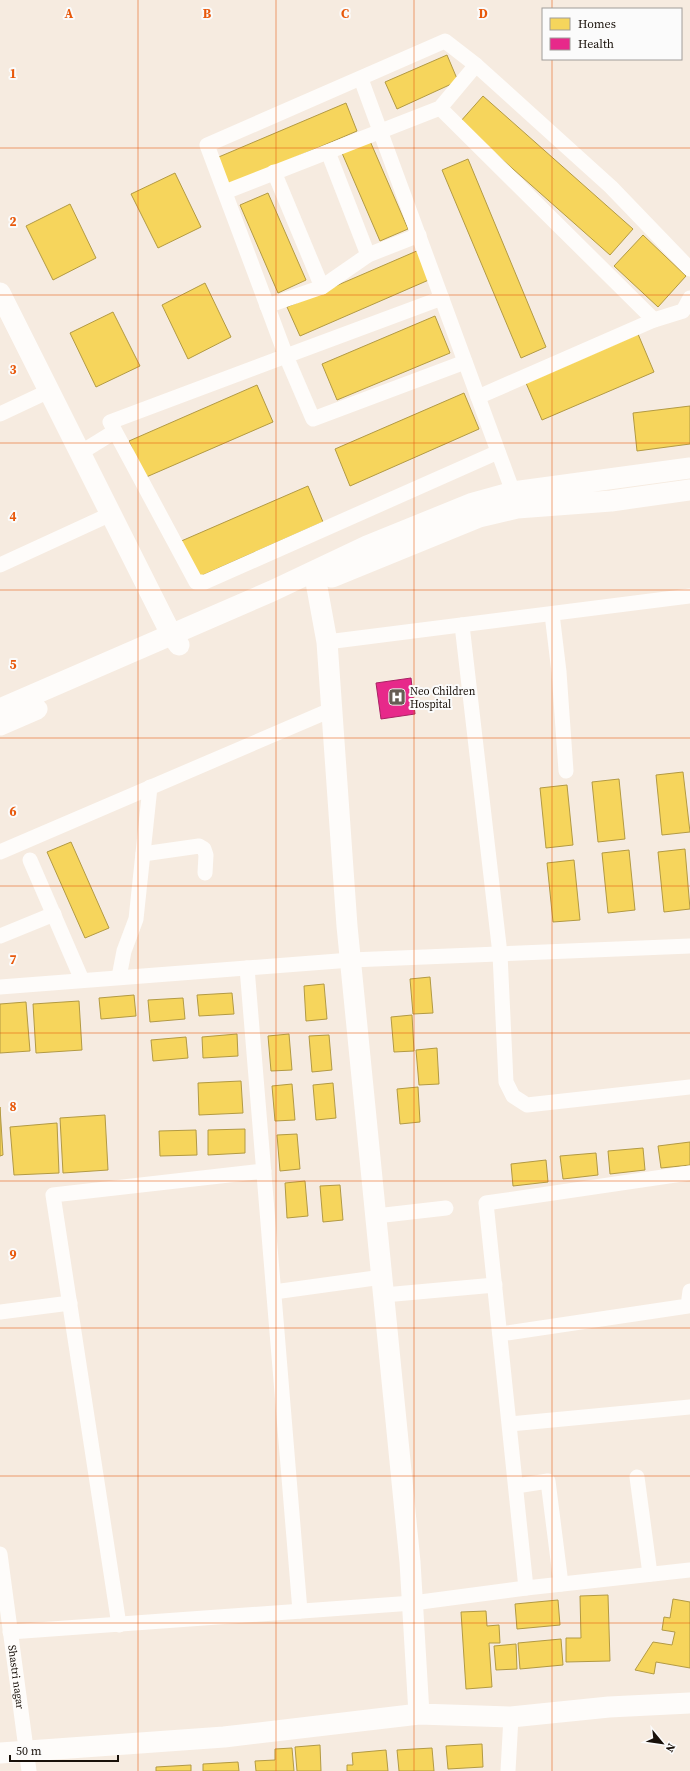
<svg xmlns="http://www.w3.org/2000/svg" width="690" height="1771" font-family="'Source Serif 4',serif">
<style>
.homes{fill:#f6d55c;stroke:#b39a43}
.health{fill:#e7298a;stroke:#a92263}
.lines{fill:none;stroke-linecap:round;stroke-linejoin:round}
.street{stroke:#fefcfa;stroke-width:15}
.secondary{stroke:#fefcfa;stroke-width:21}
.grid{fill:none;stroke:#e8590c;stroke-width:1;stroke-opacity:0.55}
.labels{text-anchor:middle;stroke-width:4;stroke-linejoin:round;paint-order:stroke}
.poi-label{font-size:11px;fill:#181009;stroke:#fbfbfb;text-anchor:start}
.street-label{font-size:11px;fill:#181009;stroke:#fbfbfb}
.grid-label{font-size:13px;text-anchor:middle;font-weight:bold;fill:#e8590c;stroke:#fbfbfb;stroke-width:4;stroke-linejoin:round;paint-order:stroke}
</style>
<rect width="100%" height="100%" fill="#f6ebe0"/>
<path class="homes" d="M447 55 458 81 397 109 385 82Z
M483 96 633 229 610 255 460 122Z
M346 103 357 131 226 187 214 159Z
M370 141 408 229 380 241 342 153Z
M468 159 546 347 521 358 442 170Z
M175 173 201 227 158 248 131 194Z
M268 193 306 280 278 293 240 205Z
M70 204 96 258 53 280 26 226Z
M643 235 686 276 658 307 614 266Z
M419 250 431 279 300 336 287 307Z
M205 283 231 337 188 359 162 305Z
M113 312 140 366 96 387 70 333Z
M435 316 450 353 337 400 322 364Z
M638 334 654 372 542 420 526 383Z
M257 385 273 422 144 478 129 441Z
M464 393 479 429 350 486 335 449Z
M690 406V444L637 451 633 413Z
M308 486 323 522 194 579 179 542Z
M683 772 690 832 662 835 656 775Z
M619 779 625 839 598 842 592 782Z
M567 785 573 845 546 848 540 788Z
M71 842 109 928 85 938 47 852Z
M685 849 690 909 664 912 658 852Z
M629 850 635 910 608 913 602 853Z
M574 860 580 920 553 922 547 863Z
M430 977 433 1013 413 1014 410 979Z
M324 984 327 1019 306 1021 304 986Z
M232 993 234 1014 199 1016 197 995Z
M134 995 136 1016 101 1019 99 998Z
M183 998 185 1019 150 1022 148 1000Z
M79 1001 82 1050 36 1053 33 1004Z
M26 1002 30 1051 0 1053V1004Z
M412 1015 414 1051 394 1052 391 1017Z
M237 1034 238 1056 203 1058 202 1037Z
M289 1034 292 1070 271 1071 268 1036Z
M329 1035 332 1070 312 1072 309 1036Z
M186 1037 188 1058 153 1061 151 1040Z
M437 1048 439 1084 419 1085 416 1050Z
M241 1081 243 1113 199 1115 198 1083Z
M333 1083 336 1118 316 1120 313 1085Z
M292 1084 295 1120 275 1121 272 1086Z
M418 1087 420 1122 400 1124 397 1089Z
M0 1107 3 1155 0 1156Z
M105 1115 108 1170 63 1173 60 1118Z
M57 1123 59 1173 14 1175 10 1127Z
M245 1129V1153L208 1155V1130Z
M196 1130 197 1155 160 1156 159 1131Z
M297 1134 300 1169 280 1171 277 1135Z
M690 1142V1165L661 1168 658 1146Z
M643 1148 645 1170 610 1174 608 1151Z
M596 1153 598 1175 563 1179 560 1156Z
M546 1160 548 1182 513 1186 511 1164Z
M305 1181 308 1216 287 1218 285 1183Z
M340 1185 343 1220 323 1222 320 1186Z
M608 1595 610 1661 566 1662V1638H581L580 1596Z
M673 1599 690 1602V1668L656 1662 654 1674 635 1670 653 1642 672 1645 675 1632 662 1630 664 1617 670 1618Z
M558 1600 560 1625 517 1629 515 1604Z
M486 1611 487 1626 499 1625 500 1643H489L492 1687 466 1689 461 1612Z
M561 1639 563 1665 520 1669 518 1643Z
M516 1644 517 1669 496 1670 494 1646Z
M482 1744 483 1767 448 1769 446 1746Z
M320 1745 321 1771H297L295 1747Z
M292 1748 294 1771H256L255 1761 275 1760V1749Z
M432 1748 434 1771H399L397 1750Z
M386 1750 388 1771H347V1765H353L352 1753Z
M238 1762 239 1771H203V1764Z
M191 1765V1771H156V1767Z"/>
<path class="health" d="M411 678 415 714 381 719 376 683Z"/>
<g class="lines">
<g class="street">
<path d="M361 79 513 492"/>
<path d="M440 108 654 320"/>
<path d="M328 152 368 255"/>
<path d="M274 172 322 287"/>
<path d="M225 192 440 108 476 65"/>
<path d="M442 298 286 356 313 419 465 362"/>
<path d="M267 306 322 287 368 255 419 235"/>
<path d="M478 397 654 320 683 311 690 298"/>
<path d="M0 414 49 391"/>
<path d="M498 452 205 582H196L110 422 286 356 207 145 445 41 476 65 611 187 690 269"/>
<path d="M80 453 114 432"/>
<path d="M0 565 111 514"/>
<path d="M552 614 559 672 566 771"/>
<path d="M462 625 500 954 506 1082 513 1096 527 1105 690 1087"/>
<path d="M327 642 690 596"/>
<path d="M0 852 333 709"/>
<path d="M143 854 199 846 204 849 206 855 205 873"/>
<path d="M30 860 82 980"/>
<path d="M0 936 54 914"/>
<path d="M247 968 300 1611"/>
<path d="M119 977 124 951 136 919 150 787"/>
<path d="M0 987 351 960 690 946"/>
<path d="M376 1216 446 1208"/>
<path d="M274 1292 382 1277"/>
<path d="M384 1295 495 1285"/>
<path d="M0 1312 70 1303"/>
<path d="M500 1334 688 1306 690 1291"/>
<path d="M510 1424 690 1407"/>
<path d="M637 1477 650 1574"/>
<path d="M516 1486 548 1481 561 1584"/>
<path id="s1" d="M0 1554 29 1771"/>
<path d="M526 1588 486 1203 690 1173"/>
<path d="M119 1625 53 1195 264 1171"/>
<path d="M10 1632 413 1603 526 1588 690 1570"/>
<path d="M508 1771 511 1717"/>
</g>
<path class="secondary" d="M0 293 171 634 179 645
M314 571 327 642 347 926 410 1562 419 1714
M332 577 479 517 517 508 611 501 690 490
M0 709 272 591 367 546 473 503 513 492 690 468
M0 725 37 709
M0 1753 224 1737 419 1714 511 1717 609 1707 690 1703"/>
</g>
<path class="grid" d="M138 0V1771M276 0V1771M414 0V1771M552 0V9M552 59V1771M0 148H690M0 295H690M0 443H690M0 590H690M0 738H690M0 886H690M0 1033H690M0 1181H690M0 1328H690M0 1476H690M0 1623H690"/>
<defs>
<symbol id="hospital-square" viewBox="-11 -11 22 22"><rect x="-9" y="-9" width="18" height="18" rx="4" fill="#665d54" stroke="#fbfbfb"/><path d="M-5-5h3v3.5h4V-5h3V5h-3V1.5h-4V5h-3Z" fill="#fff"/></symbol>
</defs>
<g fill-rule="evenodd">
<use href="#hospital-square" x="387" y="687" width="20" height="20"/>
</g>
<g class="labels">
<g class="poi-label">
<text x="410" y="695">Neo Children<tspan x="410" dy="13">Hospital</tspan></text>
</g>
<g class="street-label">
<text dy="4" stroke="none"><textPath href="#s1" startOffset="124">Shastri nagar</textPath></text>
</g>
</g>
<g class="grid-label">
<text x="69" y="18">A</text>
<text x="207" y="18">B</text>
<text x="345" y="18">C</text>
<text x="483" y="18">D</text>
<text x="13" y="78">1</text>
<text x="13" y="226">2</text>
<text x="13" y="374">3</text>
<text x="13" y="521">4</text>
<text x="13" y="669">5</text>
<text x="13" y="816">6</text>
<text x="13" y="964">7</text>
<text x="13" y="1111">8</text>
<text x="13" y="1259">9</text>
</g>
<rect x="542" y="8" width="140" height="52" fill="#fbfbfb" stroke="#a09d9a"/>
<rect x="550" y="18" width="20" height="12" fill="#f6d55c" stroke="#a09d9a"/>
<text x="578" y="28" font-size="12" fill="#181009">Homes</text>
<rect x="550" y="38" width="20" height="12" fill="#e7298a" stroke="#a09d9a"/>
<text x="578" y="48" font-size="12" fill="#181009">Health</text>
<g transform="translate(662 1743) rotate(119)" stroke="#fbfbfb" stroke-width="3" paint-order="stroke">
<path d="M0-3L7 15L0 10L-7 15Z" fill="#181009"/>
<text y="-6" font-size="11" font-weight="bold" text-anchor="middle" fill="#181009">N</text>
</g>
<path d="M10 1755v6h108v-6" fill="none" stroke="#181009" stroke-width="2"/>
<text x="16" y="1755" font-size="12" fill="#181009" stroke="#fbfbfb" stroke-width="3" paint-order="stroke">50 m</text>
</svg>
